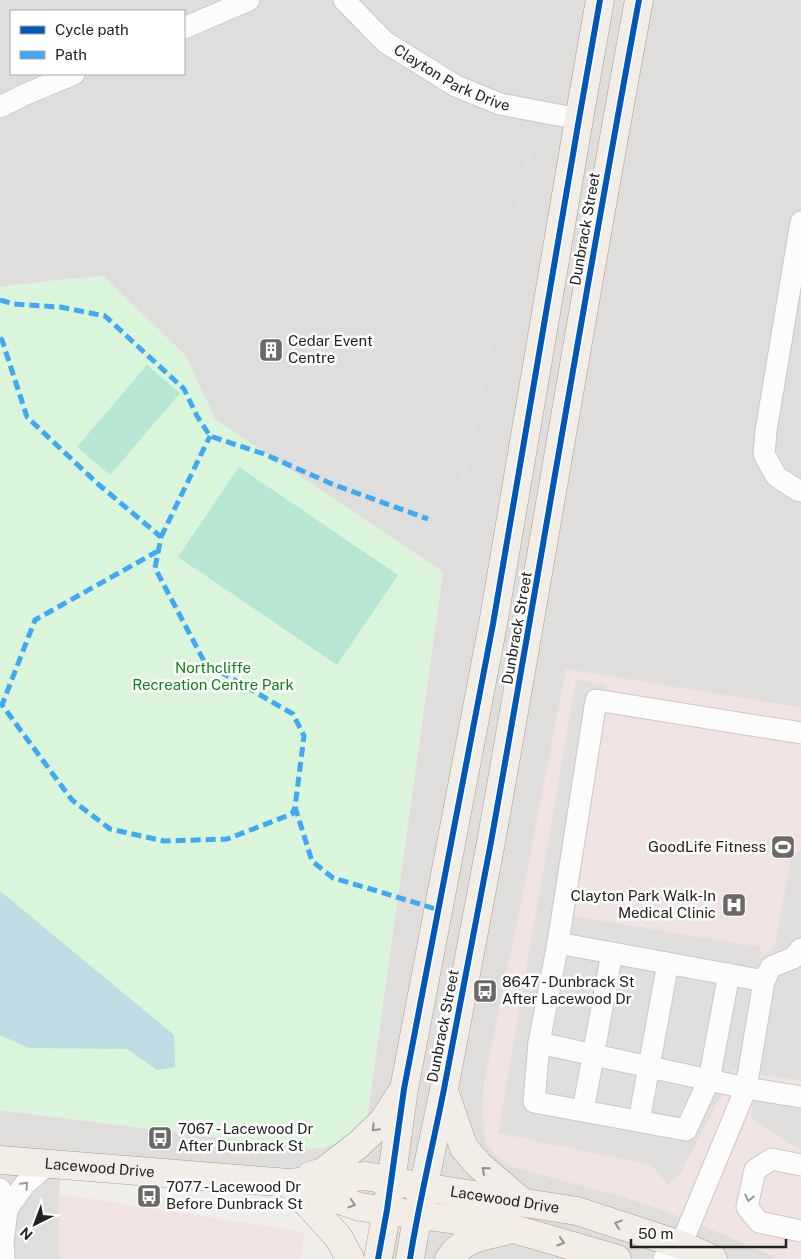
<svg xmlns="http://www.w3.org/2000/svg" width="801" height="1259" font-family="'Public Sans',sans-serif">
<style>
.residential{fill:#dfdedc;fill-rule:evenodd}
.commercial{fill:#f1e3e1}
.religious{fill:#dededc}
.park{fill:#daf5da}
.pitch{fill:#b7e6d2}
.parking{fill:#e0dfde}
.water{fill:#bfdbe3}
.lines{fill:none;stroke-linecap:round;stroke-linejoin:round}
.minor-casing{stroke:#c9c8c7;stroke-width:23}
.major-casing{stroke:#a79c86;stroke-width:29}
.minor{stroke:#fdfcfc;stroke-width:21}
.major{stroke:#f3ede7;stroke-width:28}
.quiet{stroke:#3fa9f5;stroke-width:5;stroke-dasharray:10 5;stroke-linecap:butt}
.cycleway-casing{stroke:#fff;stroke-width:9}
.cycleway{stroke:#0057b8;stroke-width:6}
.oneway{stroke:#95928e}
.oneway2{stroke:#9a9a9a}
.labels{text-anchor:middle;stroke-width:5;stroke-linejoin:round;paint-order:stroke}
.street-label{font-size:15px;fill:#222;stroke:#fff}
.poi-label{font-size:15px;fill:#222;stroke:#fff;text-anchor:start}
.park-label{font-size:15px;fill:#0c8416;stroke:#fff}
</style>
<rect width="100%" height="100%" fill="#f0eeeb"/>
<path class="residential" d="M0 0H801V708L566 670 521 904 484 1084 483 1117 549 1177 622 1196 693 1221 780 1259H390L400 1198 61 1171 59 1194V1259H0V1110L312 1149 367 1119 443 572 532 140 48 216 66 279 0 287ZM11 11H184V74H11Z"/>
<path class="commercial" d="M566 669 801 708V1259H780L693 1221 622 1196 513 1167 497 1157 485 1142 483 1117 484 1084 521 904Z
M59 1194 305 1232 301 1259H59Z"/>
<path class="religious" d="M340 79 408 82 532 140 443 572 215 419 185 355 103 276 66 279 48 216Z"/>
<path class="park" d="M103 276 185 355 215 419 443 572 367 1118 344 1142 329 1147 312 1149 0 1110V287Z"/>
<path class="pitch" d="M147 365 180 393 110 475 77 447Z
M239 467 398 575 337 665 178 557Z"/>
<path class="parking" d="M369 85 376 102 427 134 434 114 500 136 494 155 515 159 463 459 442 456 434 501 372 489 380 444 344 438 356 375 453 270 467 198 399 181 365 149 323 169 239 262 241 271 182 335 79 238 93 223 88 202Z
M576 680 607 685 567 915 761 947 760 959 775 946 791 857 801 850V1081L732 1070 729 1093 723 1092 681 1172 668 1185 651 1165 498 1133Z
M754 1097 801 1104V1150L751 1118Z"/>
<path class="water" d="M0 891 174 1035 175 1067 157 1070 127 1049 29 1048 0 1035Z"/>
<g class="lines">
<defs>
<g id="minor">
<path id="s1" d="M344 0 385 42 456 86 500 104 579 119"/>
<path d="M184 28 249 0"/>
<path d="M0 107 26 94 74 74"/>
<path d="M801 222 766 431 764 454 776 476 797 490 801 491"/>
<path d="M558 943 596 700 801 733"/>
<path d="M764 981 558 943 539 1043 746 1088 801 1097"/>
<path d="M539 1043 534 1102 686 1130 709 1080 729 974"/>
<path d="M583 1111 612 953"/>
<path d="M639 1121 668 963"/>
<path d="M801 1165 772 1159 755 1170 747 1207 759 1222 801 1231"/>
<path d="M0 1189 7 1209 3 1244 4 1259"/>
<path d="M7 1209 25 1184 48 1164"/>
<path d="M664 1259 671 1256 681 1245 746 1088 764 981 771 967 793 958 801 949"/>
</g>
<g id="major">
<path d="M444 1091 464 1148 479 1165 522 1202"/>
<path id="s2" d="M0 1160 289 1183 366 1176 423 1187 577 1211 681 1245 713 1259"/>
<path d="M310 1176 323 1172 359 1144 383 1121 400 1095"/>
<path d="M290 1184 339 1238 350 1259"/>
<path d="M298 1186 360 1207 449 1219 514 1229 617 1259"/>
<path d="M378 1259 387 1210 404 1089 493 624 579 119 600 0"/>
<path d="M410 1259C419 1202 433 1145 444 1089 460 1007 476 925 491 842 541 562 587 280 639 0"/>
<path d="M449 1259C462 1239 483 1236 505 1231"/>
</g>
</defs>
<use href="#minor" class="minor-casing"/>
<use href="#major" class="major-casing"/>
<use href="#minor" class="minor"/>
<use href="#major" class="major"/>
<path class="quiet" d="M0 300 13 304 60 307 105 316 184 389 197 416 210 436 264 454 332 484 428 519
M0 338 2 340 27 417 98 484 161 537 155 568 205 663 293 714 304 736 295 807 312 861 333 878 374 890 439 910
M161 537 210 436
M158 551 35 620 2 705 72 800 110 829 164 841 227 839 292 814 295 807"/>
<defs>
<path id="cycleway" d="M378 1259 387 1210 404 1089 493 624 579 119 600 0
M410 1259C419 1202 433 1145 444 1089 460 1007 476 925 491 842 541 562 587 280 639 0"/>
</defs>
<use href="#cycleway" class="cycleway-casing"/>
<use href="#cycleway" class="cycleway"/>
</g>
<defs><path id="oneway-chevron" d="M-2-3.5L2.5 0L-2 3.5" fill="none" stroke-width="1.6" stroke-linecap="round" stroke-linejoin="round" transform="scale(1.25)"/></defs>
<g class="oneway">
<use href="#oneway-chevron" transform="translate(375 1128) rotate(135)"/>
<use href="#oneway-chevron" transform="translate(485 1170) rotate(-139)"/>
<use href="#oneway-chevron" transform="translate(352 1204) rotate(18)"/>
<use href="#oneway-chevron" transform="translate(618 1224) rotate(-162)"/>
<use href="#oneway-chevron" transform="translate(561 1242) rotate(16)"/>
</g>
<g class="oneway2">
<use href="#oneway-chevron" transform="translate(25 1185) rotate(-47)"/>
<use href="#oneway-chevron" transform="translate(749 1198) rotate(102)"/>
</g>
<defs>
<symbol id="building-square" viewBox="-11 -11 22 22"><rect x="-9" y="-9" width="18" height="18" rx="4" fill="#6a6968" stroke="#fff"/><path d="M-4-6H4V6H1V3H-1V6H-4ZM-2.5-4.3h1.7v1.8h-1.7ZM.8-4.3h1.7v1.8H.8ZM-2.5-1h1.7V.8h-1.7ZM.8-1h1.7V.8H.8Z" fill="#fff"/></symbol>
<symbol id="stadium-square" viewBox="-11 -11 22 22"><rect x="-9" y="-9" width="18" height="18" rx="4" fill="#6a6968" stroke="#fff"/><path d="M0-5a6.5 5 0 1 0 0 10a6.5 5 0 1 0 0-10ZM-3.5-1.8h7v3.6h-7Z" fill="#fff"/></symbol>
<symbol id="hospital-square" viewBox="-11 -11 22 22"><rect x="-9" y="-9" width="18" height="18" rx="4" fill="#6a6968" stroke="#fff"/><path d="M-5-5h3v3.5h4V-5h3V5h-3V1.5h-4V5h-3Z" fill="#fff"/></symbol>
<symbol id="bus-square" viewBox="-11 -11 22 22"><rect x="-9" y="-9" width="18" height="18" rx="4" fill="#6a6968" stroke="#fff"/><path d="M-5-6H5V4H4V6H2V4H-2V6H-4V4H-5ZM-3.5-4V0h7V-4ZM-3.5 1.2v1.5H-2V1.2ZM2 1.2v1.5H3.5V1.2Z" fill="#fff"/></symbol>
</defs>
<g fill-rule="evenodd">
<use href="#building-square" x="257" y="336" width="28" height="28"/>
<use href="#stadium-square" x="769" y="833" width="28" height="28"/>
<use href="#hospital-square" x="720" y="891" width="28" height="28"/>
<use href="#bus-square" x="471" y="977" width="28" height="28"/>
<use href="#bus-square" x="146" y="1124" width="28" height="28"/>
<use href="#bus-square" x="135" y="1182" width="28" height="28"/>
</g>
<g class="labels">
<g class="street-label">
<text dy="5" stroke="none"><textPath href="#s1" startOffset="135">Clayton Park Drive</textPath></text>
<text transform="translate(585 229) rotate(-80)" y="5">Dunbrack Street</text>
<text transform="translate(517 628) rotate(-80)" y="5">Dunbrack Street</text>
<text transform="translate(443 1026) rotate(-79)" y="5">Dunbrack Street</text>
<text dy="5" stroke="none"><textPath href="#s2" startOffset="100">Lacewood Drive</textPath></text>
<text dy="5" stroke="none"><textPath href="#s2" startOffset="508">Lacewood Drive</textPath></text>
</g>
<g class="poi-label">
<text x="288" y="346">Cedar Event<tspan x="288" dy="17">Centre</tspan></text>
<text x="766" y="852" text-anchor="end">GoodLife Fitness</text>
<text x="716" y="901" text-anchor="end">Clayton Park Walk-In<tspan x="716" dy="17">Medical Clinic</tspan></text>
<text x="502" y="987">8647 - Dunbrack St<tspan x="502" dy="17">After Lacewood Dr</tspan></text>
<text x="178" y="1134">7067 - Lacewood Dr<tspan x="178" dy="17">After Dunbrack St</tspan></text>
<text x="166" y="1192">7077 - Lacewood Dr<tspan x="166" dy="17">Before Dunbrack St</tspan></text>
</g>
<g class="park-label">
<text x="213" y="673">Northcliffe<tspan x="213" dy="17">Recreation Centre Park</tspan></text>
</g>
</g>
<rect x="10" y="10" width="175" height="65" fill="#ffffff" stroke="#a7a7a7"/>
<rect x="20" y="26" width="25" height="8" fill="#0057b8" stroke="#a7a7a7"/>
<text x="55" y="35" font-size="15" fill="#222222">Cycle path</text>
<rect x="20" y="51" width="25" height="8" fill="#3fa9f5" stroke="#a7a7a7"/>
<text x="55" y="60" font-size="15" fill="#222222">Path</text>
<g transform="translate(35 1224) rotate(222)" stroke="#ffffff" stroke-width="4" paint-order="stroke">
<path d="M0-4L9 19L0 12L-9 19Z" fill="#222222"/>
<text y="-8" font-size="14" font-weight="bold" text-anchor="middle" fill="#222222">N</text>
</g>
<path d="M631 1239v8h155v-8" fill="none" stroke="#222222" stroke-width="2.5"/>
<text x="638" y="1239" font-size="15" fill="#222222" stroke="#ffffff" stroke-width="4" paint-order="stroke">50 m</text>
</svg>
